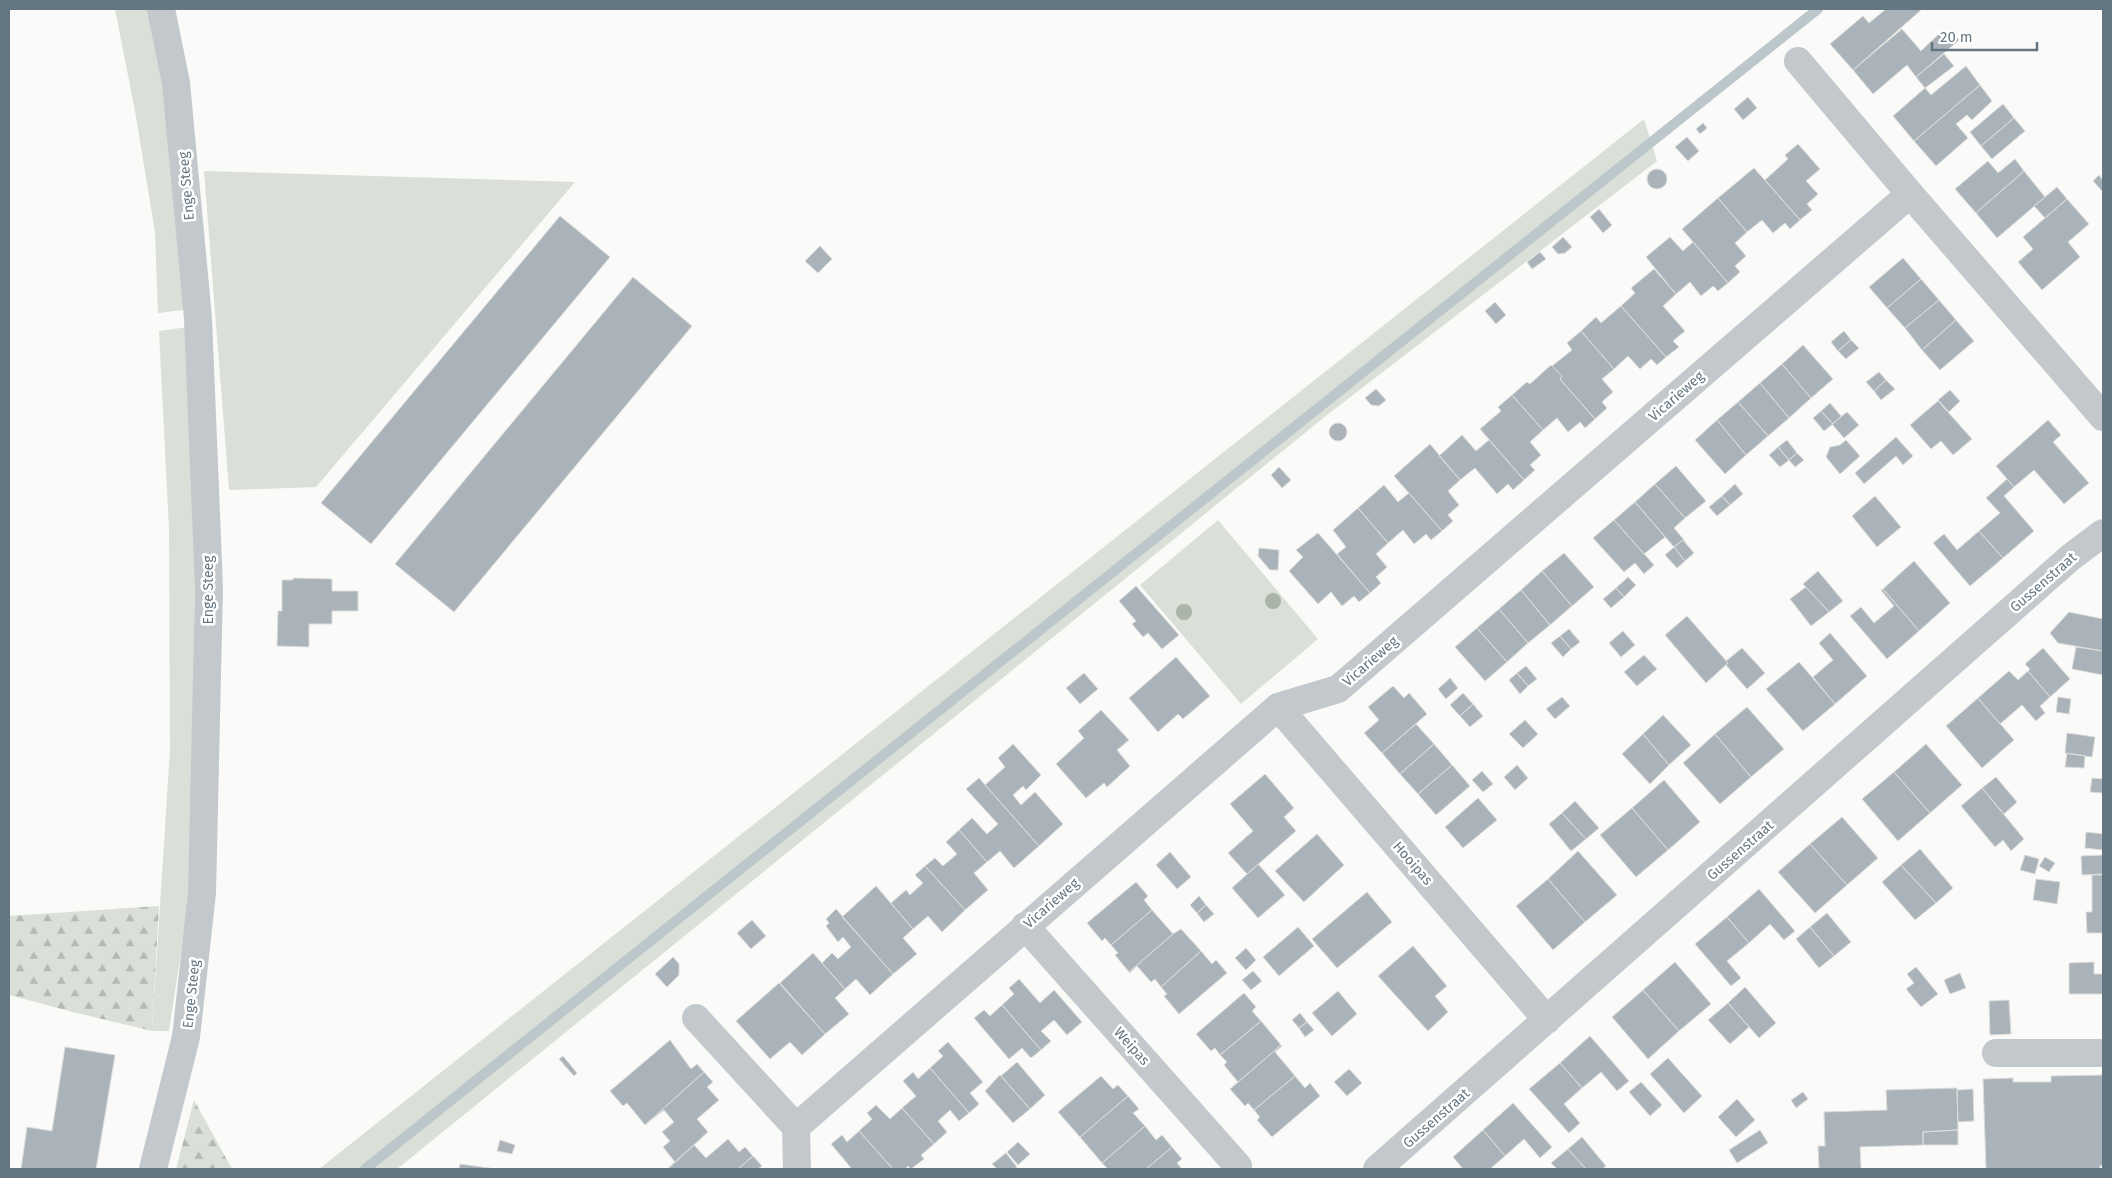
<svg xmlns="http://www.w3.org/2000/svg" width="2112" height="1178" font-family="'Fira Sans',sans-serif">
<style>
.green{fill:#dadfd7}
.forest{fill:url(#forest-firs)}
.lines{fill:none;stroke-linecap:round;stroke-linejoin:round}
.stream{stroke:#bbc7cb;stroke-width:10}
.building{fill:#aab3b9;stroke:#dcdcda}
.minor{stroke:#c3c8cc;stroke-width:28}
.tree{fill:#aab4a7}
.labels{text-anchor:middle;stroke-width:5;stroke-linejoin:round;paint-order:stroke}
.street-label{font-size:14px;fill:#657683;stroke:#fff}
</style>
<defs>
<pattern id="forest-firs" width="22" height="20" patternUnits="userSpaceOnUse" patternTransform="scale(1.25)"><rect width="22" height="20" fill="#dadfd7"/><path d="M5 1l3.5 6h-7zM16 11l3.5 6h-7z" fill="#b4b9b4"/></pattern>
</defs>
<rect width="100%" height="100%" fill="#fafaf8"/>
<path class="green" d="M115 9H151L165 79 191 309 158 313 155 232 135 111Z
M1644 119 1657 161 1327 415 397 1169H319Z
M204 171 575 182 316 487 229 490Z
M188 327 195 568 192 801 188 907 169 1031H152L170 750 169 529 159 331Z
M1218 520 1318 639 1241 704 1140 585Z"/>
<path class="forest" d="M159 906 152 1031 73 1012 9 995V916Z
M194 1100 232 1169H176Z"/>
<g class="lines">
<path class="stream" d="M365 1169 1818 9"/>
</g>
<path class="building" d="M1886 9H1920L1921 10 1853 70 1830 44 1863 16 1869 23Z
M1902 29 1921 51 1941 32 1953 33 1959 40 1916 77 1907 65 1873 94 1853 70Z
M1944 54 1954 66 1925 88 1916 77Z
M1966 66 1980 85 1914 141 1893 116 1925 88 1931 95Z
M1980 85 1992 101 1972 120 1967 115 1956 124 1968 138 1936 166 1914 141Z
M1748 97 1757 108 1743 120 1734 109Z
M2003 104 2014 118 1981 146 1970 132Z
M2014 118 2025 131 1992 159 1981 146Z
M1703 123 1707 128 1700 134 1696 129Z
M1687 137 1699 151 1688 161 1675 147Z
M1798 144 1820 169 1806 181 1818 194 1807 204 1812 210 1800 220 1765 180 1788 159 1785 155Z
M2015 159 2024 171 1976 213 1955 189 1988 161 1998 173Z
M1754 168 1800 220 1790 229 1785 223 1773 233 1762 220 1747 232 1718 198Z
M1647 179a10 10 0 1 1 20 0a10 10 0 1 1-20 0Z
M2024 171 2045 197 1997 238 1976 213Z
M2099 175 2103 181V192L2093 181Z
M2057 187 2067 199 2045 218 2034 206Z
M1718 198 1747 232 1735 243 1746 256 1735 266 1740 272 1728 283 1682 229Z
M2067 199 2089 224 2068 242 2080 257 2042 290 2018 262 2033 249 2023 237Z
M1599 209 1612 225 1603 233 1590 217Z
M560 216 610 257 371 544 321 503Z
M1563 237 1572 247 1565 253 1558 254 1552 247Z
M1670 237 1683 251 1693 242 1728 283 1718 291 1713 286 1701 296 1690 282 1676 294 1646 257Z
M820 246 832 259 818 273 805 261Z
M1540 252 1546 259 1532 269 1527 262Z
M1903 258 1921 279 1887 308 1869 287Z
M1654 269 1676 294 1663 306 1685 331 1673 341 1679 347 1666 357 1621 306 1635 293 1631 288Z
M633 277 692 326 454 612 395 564Z
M1921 279 1939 300 1905 328 1887 308Z
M1939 300 1956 320 1922 350 1905 328Z
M1495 302 1506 315 1496 324 1485 311Z
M1621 306 1666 357 1657 365 1651 359 1640 369 1628 356 1614 369 1581 331 1596 317 1601 323Z
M1956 320 1974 341 1940 370 1922 350Z
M1581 331 1614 369 1602 379 1613 392 1602 402 1607 408 1595 419 1560 379 1562 376 1552 366 1572 350 1567 343Z
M1844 331 1851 340 1838 351 1831 342Z
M1851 340 1859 348 1846 359 1838 351Z
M1803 345 1833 379 1811 398 1782 364Z
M1782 364 1811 398 1789 418 1760 383Z
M1551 365 1562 376 1560 379 1595 419 1585 428 1580 422 1568 432 1557 418 1543 430 1512 395 1527 382 1530 384Z
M1879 372 1886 380 1874 391 1866 382Z
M1886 380 1895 389 1881 400 1874 391Z
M1760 383 1789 418 1768 436 1738 402Z
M1376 389 1386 400 1379 406 1371 405 1365 398Z
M1950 390 1960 401 1949 412 1938 400Z
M1512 395 1543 430 1530 442 1541 455 1530 465 1535 470 1524 480 1480 429 1501 411 1498 407Z
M1938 401 1972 439 1953 455 1941 441 1931 449 1910 425Z
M1738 402 1768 436 1746 455 1717 420Z
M1830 403 1841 416 1833 424 1821 411Z
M1821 411 1833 424 1824 431 1813 418Z
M1847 412 1859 425 1844 438 1832 424Z
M1717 420 1746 455 1725 474 1695 440Z
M2048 420 2061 435 2053 442 2089 483 2064 504 2034 470 2014 487 1996 466Z
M1329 432a9 9 0 1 1 18 0a9 9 0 1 1-18 0Z
M1462 435 1476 451 1489 440 1524 480 1513 490 1508 484 1497 494 1475 468 1460 480 1439 456Z
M1896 437 1913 456 1903 465 1896 456 1864 484 1855 473Z
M1787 440 1797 453 1789 460 1778 447Z
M1846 440 1860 456 1840 474 1826 457 1830 447 1840 445Z
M1430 444 1460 480 1448 491 1459 505 1448 515 1453 521 1442 531 1394 476Z
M1778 447 1789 460 1780 467 1769 455Z
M1797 453 1804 460 1795 467 1789 460Z
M1676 466 1706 501 1685 518 1655 484Z
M1279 467 1291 480 1282 488 1271 475Z
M2007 479 2014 487 2004 496 2034 531 2003 558 1979 531 2000 513 1986 498Z
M1655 484 1685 518 1674 528 1685 541 1683 540 1674 547 1635 502Z
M1735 484 1743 494 1730 505 1722 496Z
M1384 485 1398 502 1409 493 1442 531 1431 540 1426 534 1414 544 1403 530 1388 543 1358 508Z
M1722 496 1730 505 1717 516 1709 507Z
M1875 496 1901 527 1877 547 1852 516Z
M1635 502 1665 537 1644 554 1614 520Z
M1358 508 1388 543 1376 554 1387 567 1376 577 1381 583 1370 593 1337 554 1346 547 1333 530Z
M1614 520 1654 565 1644 574 1635 563 1624 572 1593 538Z
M1979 531 2003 558 1970 586 1933 543 1944 534 1957 550Z
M1318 533 1370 593 1359 602 1354 596 1342 606 1331 592 1318 604 1289 571 1303 557 1296 550Z
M1683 540 1694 553 1685 561 1674 547Z
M1674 547 1685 561 1677 568 1665 555Z
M1259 548 1279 550 1278 570H1270L1258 556Z
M1564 553 1594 587 1572 606 1542 571Z
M1914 561 1950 603 1919 631 1883 589Z
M1542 571 1572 606 1550 625 1521 590Z
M1818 571 1843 601 1829 612 1803 584Z
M1628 577 1636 585 1624 597 1616 588Z
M293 578 332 579V591H358V611H332V624H309V647L277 646 278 611H282V580H293Z
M1136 586 1179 635 1162 649 1148 633 1143 637 1132 624 1136 621 1119 601Z
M1806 587 1829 612 1811 626 1790 599Z
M1616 588 1624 597 1611 608 1603 599Z
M1883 589 1919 631 1887 659 1850 616 1861 607 1874 623 1894 606 1881 590Z
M1521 590 1550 625 1528 643 1499 609Z
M1499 609 1528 643 1507 662 1477 628Z
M2069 612 2103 619V651L2058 643 2050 633Z
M1687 616 1728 663 1706 683 1665 635Z
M1477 628 1507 662 1485 681 1455 647Z
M1569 629 1580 642 1571 649 1560 636Z
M1623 631 1635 645 1621 657 1609 643Z
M1830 633 1867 676 1835 704 1813 677 1833 660 1819 643Z
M1560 636 1571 649 1563 657 1551 643Z
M2076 647 2103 651V675L2072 669Z
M1742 648 1765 673 1747 689 1726 665 1728 663 1726 661Z
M2043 648 2070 679 2050 697 2028 671 2030 669 2025 664Z
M1644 655 1657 669 1637 686 1624 672Z
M1176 657 1210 696 1183 719 1178 714 1158 732 1129 698Z
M1799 662 1835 704 1803 731 1766 689Z
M1526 666 1537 679 1528 686 1517 673Z
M2009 671 2018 680 2028 671 2050 697 2040 706 2045 713 2036 721 2022 705 2000 724 1978 698Z
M1084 673 1098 689 1080 704 1066 688Z
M1517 673 1528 686 1520 694 1509 680Z
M1450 678 1458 688 1446 699 1438 689Z
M1393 686 1404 698 1409 693 1427 714 1382 753 1364 733 1379 720 1368 707Z
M1463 693 1473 704 1460 716 1450 705Z
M1562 697 1570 706 1555 719 1546 709Z
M2058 697 2071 699 2069 714 2056 712Z
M1978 698 2014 740 1982 768 1946 726Z
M1473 704 1483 716 1470 727 1460 716Z
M1747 707 1784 749 1751 777 1715 734Z
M1101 710 1129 740 1117 750 1130 766 1107 787 1104 783 1086 798 1056 764 1084 738 1078 731Z
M1663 715 1691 745 1669 765 1643 734Z
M1525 720 1538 734 1523 748 1509 734Z
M1416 724 1434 744 1400 774 1382 753Z
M2067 733 2095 737 2092 757 2065 753Z
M1643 734 1669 765 1650 784 1622 754Z
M1715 734 1751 777 1720 804 1683 763Z
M1013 744 1041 775 1026 790 1023 786 1013 795 1021 805 1035 792 1063 824 1039 846 985 785 1005 767 998 758Z
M1434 744 1452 765 1418 794 1400 774Z
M1926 744 1962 785 1930 813 1894 772Z
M2067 753 2085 756 2084 768 2065 767Z
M1452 765 1470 786 1436 815 1418 794Z
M1517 765 1528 778 1515 790 1504 777Z
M1482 771 1493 784 1483 792 1472 780Z
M1894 772 1930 813 1898 841 1862 799Z
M1265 774 1294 808 1284 817 1296 831 1247 874 1228 853 1253 831 1230 804Z
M1996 777 2017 802 2004 814 1982 788Z
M979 778 1039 846 1014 868 1000 851 987 862 959 830 972 818 987 834 998 824 966 789Z
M2092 778 2103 779V793L2090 792Z
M1664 780 1700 822 1668 850 1632 808Z
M1982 788 2024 839 2011 851 2003 840 1995 847 1961 806Z
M1478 798 1497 820 1463 848 1445 827Z
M1575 801 1599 828 1586 839 1562 813Z
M1632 808 1668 850 1636 877 1600 835Z
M1562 813 1586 839 1571 851 1549 824Z
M1842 817 1878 858 1847 885 1810 844Z
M959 830 987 862 974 873 988 890 965 910 925 866 935 858 943 866 957 854 946 842Z
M2086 832 2103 834V850L2085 848Z
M1317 834 1344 865 1304 902 1275 871Z
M1810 844 1847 885 1815 913 1778 872Z
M1920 849 1953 888 1936 903 1901 865Z
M1578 851 1617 895 1585 922 1548 879Z
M1170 852 1191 877 1177 889 1156 865Z
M2025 855 2039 859 2035 874 2020 870Z
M2103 855V874L2082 875 2081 856Z
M2045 857 2055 863 2049 872 2039 866Z
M1258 864 1285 895 1258 918 1232 888Z
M1901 865 1936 903 1915 920 1882 882Z
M925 866 965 910 942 932 928 916 913 929 891 903 906 890 910 895 923 883 915 875Z
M2092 875H2103V933H2087L2086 912H2092Z
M1548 879 1585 922 1553 950 1516 906Z
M2036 879 2060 882 2057 904 2033 900Z
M1136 882 1148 896 1144 900 1152 910 1111 945 1105 938 1102 941 1087 923Z
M876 886 913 929 903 938 917 954 893 974 842 917Z
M1759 889 1795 931 1784 940 1770 924 1749 943 1727 917Z
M1367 892 1392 922 1337 968 1312 939Z
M1199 896 1206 905 1197 913 1190 905Z
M1206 905 1214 914 1204 922 1197 913Z
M836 909 893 974 870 995 856 979 845 989 822 963 832 953 838 959 851 947 843 937 838 942 826 926 829 923 826 919Z
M1152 910 1173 934 1129 972 1115 955 1118 953 1111 945Z
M1827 913 1851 942 1834 956 1810 927Z
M1727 917 1749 943 1727 961 1741 978 1731 986 1695 944Z
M752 920 766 936 751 949 737 933Z
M1298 927 1314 946 1279 976 1263 957Z
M1810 927 1834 956 1819 968 1796 939Z
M1181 929 1201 951 1161 987 1155 979 1151 982 1137 966 1130 973 1129 972 1173 934Z
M1413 946 1447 986 1435 996 1448 1012 1428 1031 1378 976Z
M1246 948 1256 960 1246 970 1235 958Z
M1201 951 1212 964 1216 960 1227 973 1179 1014 1164 996 1167 994 1161 987Z
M813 953 845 989 835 998 849 1014 825 1034 780 983Z
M673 957 679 964V975L667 987 655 974Z
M1675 962 1711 1004 1679 1031 1643 990Z
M2094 962V974H2103V994H2069V963Z
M1916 967 1938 994 1921 1007 1906 989 1914 983 1907 974Z
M1253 971 1262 981 1251 990 1242 980Z
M1960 973 1966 988 1950 994 1944 980Z
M1019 979 1040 1003 1054 990 1082 1022 1067 1035 1054 1020 1041 1031 1051 1041 1041 1050 1002 1005 1014 994 1009 988Z
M779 983 825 1034 802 1055 790 1042 770 1059 736 1021Z
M1745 987 1776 1023 1759 1038 1728 1003Z
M1643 990 1679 1031 1648 1059 1612 1017Z
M1338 991 1357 1014 1332 1036 1312 1013Z
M1244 993 1256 1007 1252 1011 1261 1021 1220 1055 1215 1048 1211 1051 1196 1034Z
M2009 1000 2011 1034 1990 1035 1989 1001Z
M1728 1003 1749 1027 1730 1044 1708 1020Z
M1002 1005 1041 1050 1031 1058 1022 1048 1009 1059 974 1018 984 1010 990 1016Z
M1300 1013 1307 1022 1299 1028 1292 1020Z
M1261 1021 1281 1045 1230 1089 1238 1082 1224 1065 1227 1062 1220 1055Z
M1307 1022 1314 1030 1305 1037 1299 1028Z
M1590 1036 1629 1081 1617 1091 1601 1072 1582 1088 1560 1063Z
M670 1040 691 1069 697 1064 704 1072 645 1125 627 1103 623 1106 610 1091Z
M948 1042 983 1082 970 1093 979 1104 969 1113 930 1068 943 1056 938 1051Z
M1281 1045 1282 1046 1275 1052 1295 1076 1254 1110 1248 1103 1245 1106 1230 1089Z
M65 1047 115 1055 96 1169H21L27 1127 52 1131Z
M563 1056 577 1073 574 1076 559 1059Z
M1668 1058 1702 1096 1684 1113 1650 1074Z
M1017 1062 1045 1095 1030 1109 1001 1076Z
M1560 1063 1582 1088 1564 1104 1580 1123 1569 1133 1529 1089Z
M930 1068 969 1113 959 1121 950 1110 938 1121 947 1132 934 1144 902 1108 916 1096 903 1081 913 1072 918 1079Z
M1349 1069 1362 1083 1347 1096 1334 1082Z
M704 1072 713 1082 707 1087 719 1100 697 1119 708 1132 667 1169 675 1162 663 1147 670 1141 662 1132 674 1122 664 1110 645 1125Z
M1000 1075 1030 1109 1013 1123 985 1091Z
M2103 1075V1165L2100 1166V1169H1986L1983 1079 2013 1078V1082H2051V1076Z
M1101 1076 1113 1089 1118 1085 1128 1096 1080 1137 1058 1112Z
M1295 1076 1305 1088 1310 1083 1320 1096 1272 1137 1257 1120 1260 1117 1254 1110Z
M1641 1082 1662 1105 1650 1116 1629 1092Z
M1957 1088 1958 1130 1923 1132V1145L1860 1147 1861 1169H1819L1818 1146H1825L1824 1112 1887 1110 1886 1090Z
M1973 1089 1974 1121 1958 1122 1957 1090Z
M1803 1092 1808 1099 1796 1108 1791 1100Z
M1128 1096 1139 1109 1133 1113 1145 1126 1102 1163 1080 1137Z
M1737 1099 1755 1120 1736 1137 1718 1117Z
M1513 1103 1552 1147 1540 1158 1524 1139 1505 1156 1483 1130Z
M876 1105 890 1119 902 1108 934 1144 921 1155 924 1159 911 1169 908 1166 905 1169H893L859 1131 872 1119 867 1113Z
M1145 1126 1156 1140 1162 1135 1172 1147 1146 1169H1108L1102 1163Z
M1483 1130 1505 1156 1490 1169H1463L1453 1157Z
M1760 1130 1768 1143 1737 1163 1729 1150Z
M1958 1130V1145H1923V1132Z
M859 1131 893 1169H852L831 1144 842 1135 847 1142Z
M708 1132 694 1145 706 1158 728 1139 739 1152 745 1147 753 1156 738 1169H668Z
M1582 1137 1606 1166 1602 1169H1586L1568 1149Z
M500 1140 515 1145 512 1154 497 1151Z
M1018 1142 1030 1154 1018 1165 1007 1152Z
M1172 1147 1182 1159 1177 1163 1182 1169H1146Z
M1568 1149 1586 1169H1557L1551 1163Z
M1006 1153 1017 1167 1014 1169H997L992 1164Z
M753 1156 762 1166 758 1169H738Z
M460 1164 489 1168 494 1169H459Z"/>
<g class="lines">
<path class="minor" d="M1798 61 1910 194 2103 417
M1278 707 1547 1020
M1025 926 1238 1166
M696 1018 796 1127
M1996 1053H2103
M153 1169 186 1037 202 893 209 588 198 318 176 83 161 9
M797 1169 796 1127 1278 707 1338 689 1910 194
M1377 1169 2071 557 2103 533"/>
</g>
<g class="tree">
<circle cx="1273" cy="601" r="8"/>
<circle cx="1184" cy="612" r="8"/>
</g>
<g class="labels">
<g class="street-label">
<text transform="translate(186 186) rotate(-95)" y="5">Enge Steeg</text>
<text transform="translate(1676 396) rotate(-41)" y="5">Vicarieweg</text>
<text transform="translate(2043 582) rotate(-41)" y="5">Gussenstraat</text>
<text transform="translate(208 590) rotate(-90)" y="5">Enge Steeg</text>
<text transform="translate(1370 661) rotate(-41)" y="5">Vicarieweg</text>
<text transform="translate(1740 850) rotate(-41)" y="5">Gussenstraat</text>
<text transform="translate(1413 863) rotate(49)" y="5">Hooipas</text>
<text transform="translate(1051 903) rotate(-41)" y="5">Vicarieweg</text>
<text transform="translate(191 994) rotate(-84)" y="5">Enge Steeg</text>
<text transform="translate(1132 1046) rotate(48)" y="5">Weipas</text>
<text transform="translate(1436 1118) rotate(-41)" y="5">Gussenstraat</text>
</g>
</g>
<rect width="2112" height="1178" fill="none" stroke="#657683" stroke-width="20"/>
<path d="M1932 42v8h105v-8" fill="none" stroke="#657683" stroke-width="2.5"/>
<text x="1940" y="42" font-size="15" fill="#657683" stroke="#ffffff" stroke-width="4" paint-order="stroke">20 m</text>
</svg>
